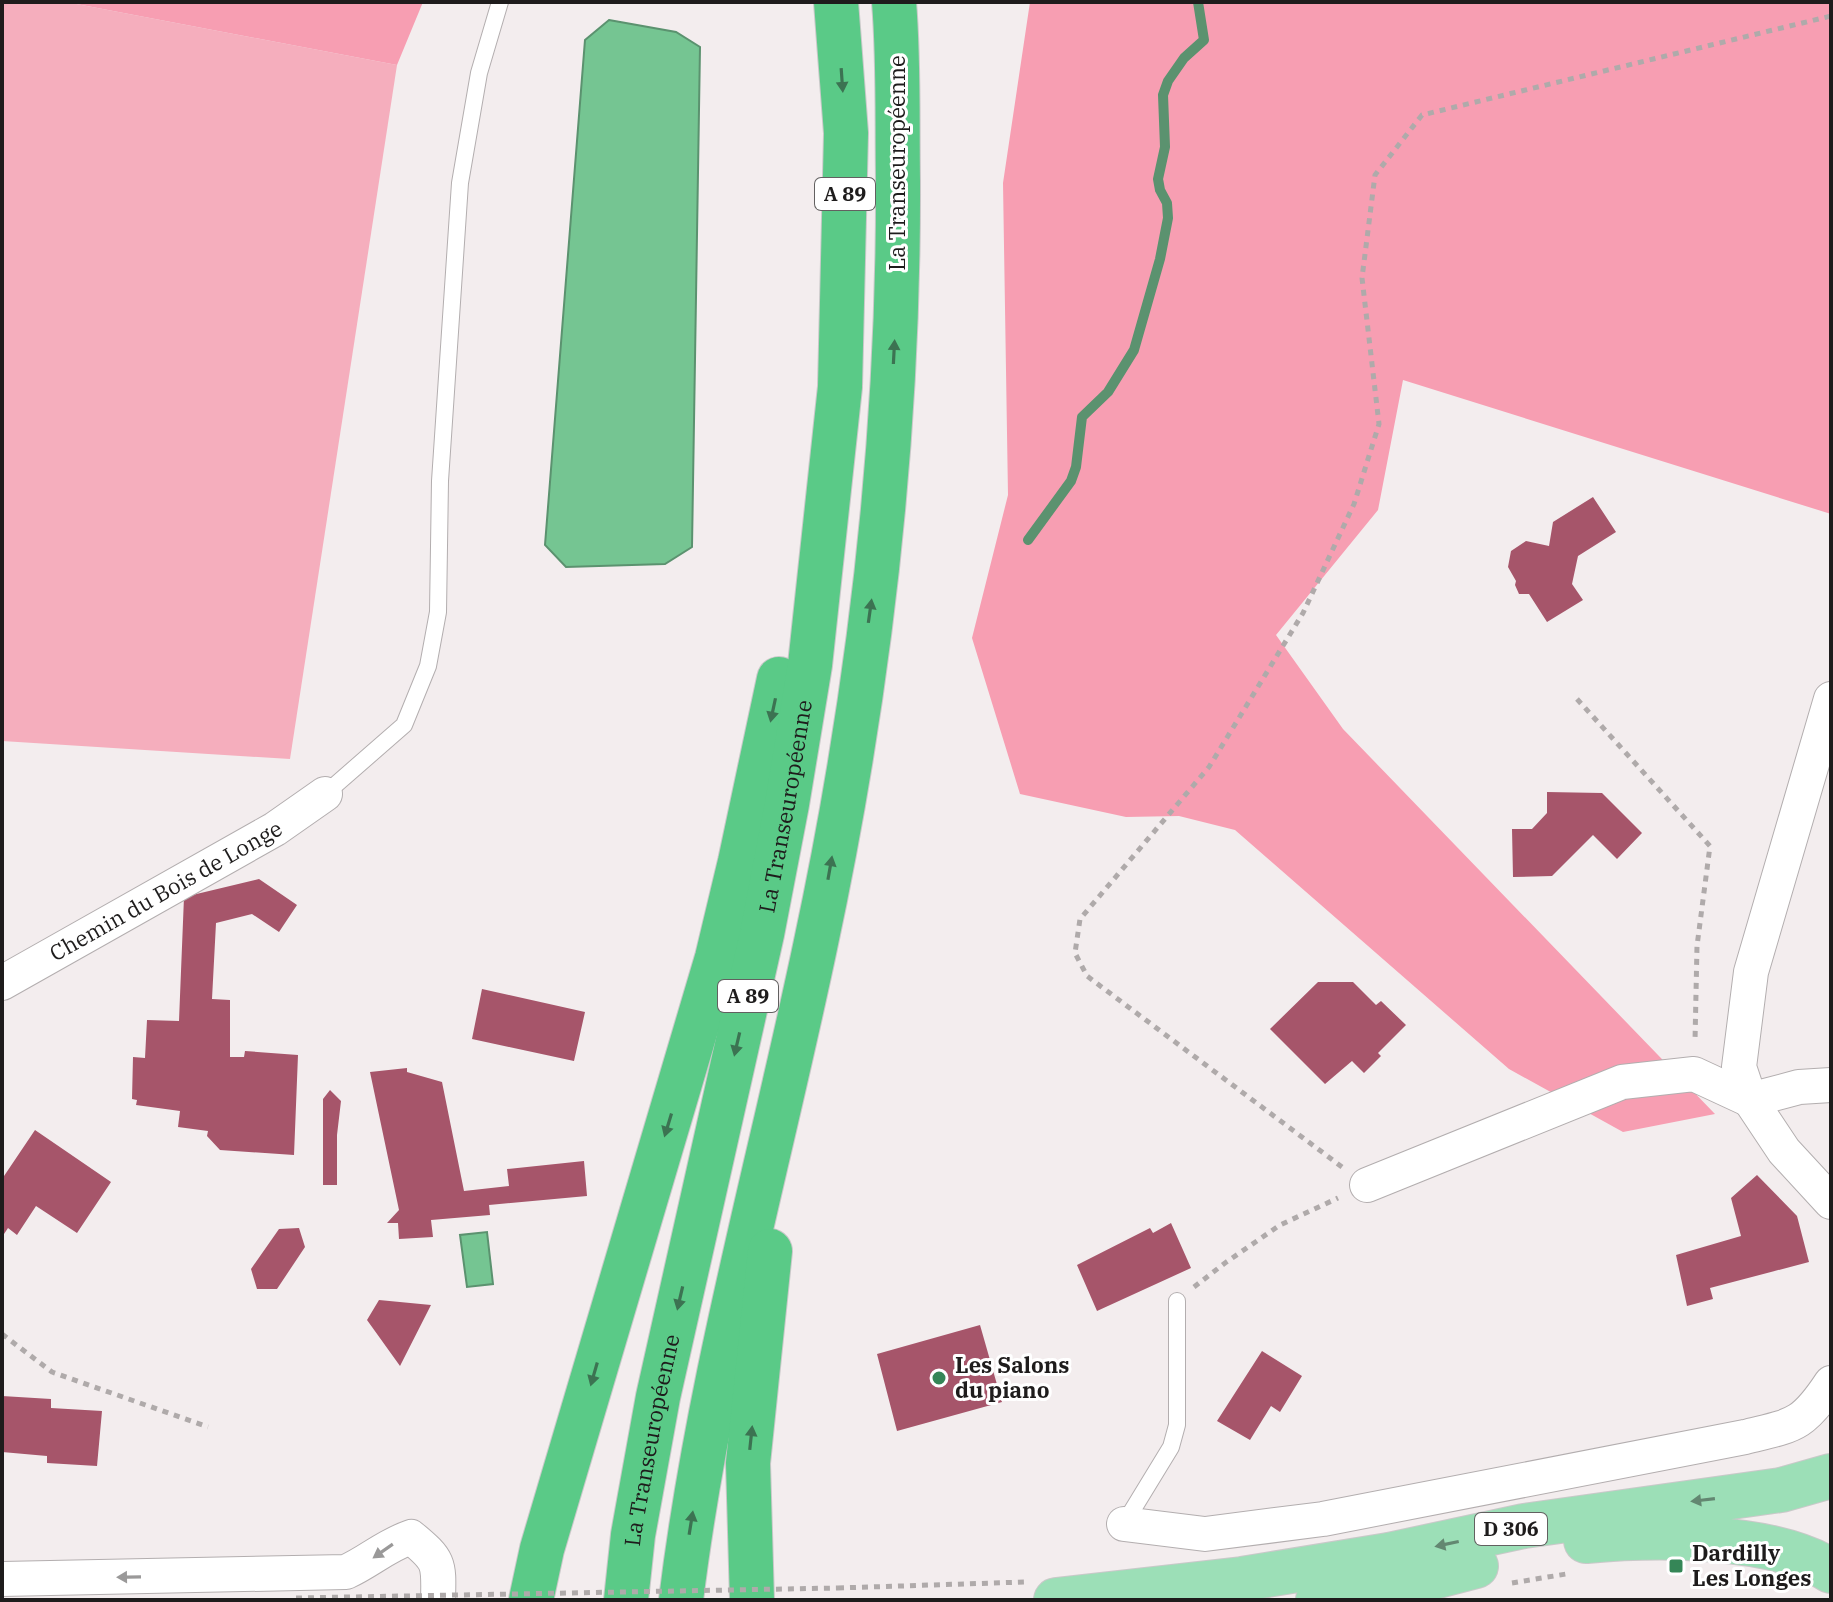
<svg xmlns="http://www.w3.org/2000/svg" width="1833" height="1602" font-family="'IBM Plex Serif',serif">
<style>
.green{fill:#f5aebd}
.forest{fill:#f79eb2}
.water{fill:#75c592;stroke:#5b926f;stroke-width:2}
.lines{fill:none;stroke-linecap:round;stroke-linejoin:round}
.stream{stroke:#5b926f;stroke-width:10}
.building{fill:#a6556a}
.lane-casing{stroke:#b3aeaf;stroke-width:18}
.street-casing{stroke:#b3aeaf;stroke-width:36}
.primary-casing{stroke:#c9c9c9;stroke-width:46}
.highway-casing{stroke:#c9c9c9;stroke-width:46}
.path{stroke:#afaaaa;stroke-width:5;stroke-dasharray:6 6;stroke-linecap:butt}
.lane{stroke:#fff;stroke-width:16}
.street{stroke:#fff;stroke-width:34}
.primary{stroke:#9cdfb7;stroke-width:44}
.highway{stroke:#5aca87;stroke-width:44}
.path-bridge{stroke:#afaaaa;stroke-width:5;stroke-dasharray:6 6;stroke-linecap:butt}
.oneway{fill:#3c7352}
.oneway2{fill:#638771}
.oneway3{fill:#9a9999}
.poi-dot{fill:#358657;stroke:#fff;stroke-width:3}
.labels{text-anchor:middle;stroke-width:6;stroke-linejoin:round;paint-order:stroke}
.shield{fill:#fff;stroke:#626060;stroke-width:2}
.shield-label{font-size:20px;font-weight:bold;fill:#1e1c1c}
.street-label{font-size:22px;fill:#1e1c1c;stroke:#fff}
.poi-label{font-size:22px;font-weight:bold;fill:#1e1c1c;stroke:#fff;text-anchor:start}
</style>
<rect width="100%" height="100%" fill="#f3edee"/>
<path class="green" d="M2 2H66L397 65 290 759 2 741Z"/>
<path class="forest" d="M66 2H423L397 65Z
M1030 2H1831V514L1403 380 1378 510 1276 635 1343 729 1715 1114 1623 1132 1509 1069 1235 830 1179 816 1126 817 1020 794 972 638 1008 495 1003 183Z"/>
<path class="water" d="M609 20 676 32 700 47 692 547 665 564 566 567 545 545 585 40Z
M487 1232 493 1284 467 1287 460 1235Z"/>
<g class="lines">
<path class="stream" d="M1028 540 1071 481 1076 467 1082 417 1108 392 1134 350 1160 259 1168 218 1167 203 1160 190 1158 179 1165 147 1163 95 1168 81 1184 58 1204 40 1198 2"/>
</g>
<path class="building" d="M1593 497 1616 532 1578 556 1572 584 1583 600 1547 622 1529 594H1519L1515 585 1516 581 1508 567 1511 551 1526 541 1549 546 1553 522Z
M1547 792 1602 793 1642 833 1617 859 1593 835 1552 876 1513 877 1512 829H1532L1547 813Z
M259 879 297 905 279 932 252 914 216 923 212 999 230 1000V1057H244L245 1051 298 1055 294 1155 220 1150 207 1136 208 1131 178 1127 180 1111 136 1105 137 1100 132 1099 133 1057 145 1058 147 1020 179 1021 184 897Z
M1318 982H1353L1376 1005 1381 1001 1406 1025 1378 1053 1381 1056 1364 1073 1352 1061 1325 1084 1270 1029Z
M482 989 585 1012 574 1061 472 1039Z
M407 1068V1072L442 1082 464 1191 509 1186 507 1169 584 1161 587 1196 489 1205 490 1215 431 1220 433 1237 399 1239 398 1223H387L399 1210 370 1072Z
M330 1090 341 1101 337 1135V1185H323V1099Z
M35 1130 111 1182 77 1233 36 1206 17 1235 8 1228 2 1237V1179Z
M1757 1175 1797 1216 1809 1262 1710 1288 1713 1299 1687 1306 1676 1255 1741 1236 1731 1198Z
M1171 1223 1191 1268 1097 1311 1077 1265 1150 1228 1153 1233Z
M299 1228 305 1247 277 1289H257L251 1269 279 1229Z
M379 1300 431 1305 400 1366 367 1320Z
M980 1325 1002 1402 897 1431 877 1354Z
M1262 1351 1302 1376 1280 1412 1271 1406 1250 1440 1217 1421Z
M2 1396 51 1399V1408L102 1411 97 1466 47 1463V1456L2 1452Z"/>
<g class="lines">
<defs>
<path id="lane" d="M325 794 404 725 428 666 438 612 440 481 460 183 479 73 500 2
M1124 1524 1171 1447 1177 1425V1301"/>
<g id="street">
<path d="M1831 699 1751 972 1739 1067 1750 1100 1784 1151 1831 1202"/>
<path id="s1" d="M2 983 275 829 325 794"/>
<path d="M1367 1185 1622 1082 1694 1074 1750 1100 1799 1087 1831 1085"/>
<path d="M1124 1524 1205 1534 1323 1519 1745 1437C1793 1425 1802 1427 1831 1383"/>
<path d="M2 1579 346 1572C370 1561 385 1546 411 1537 440 1561 439 1563 438 1600"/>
</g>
<path id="primary" d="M1586 1541C1652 1535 1774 1533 1831 1571
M1056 1600 1242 1579 1389 1555 1524 1526 1781 1490 1831 1476
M1318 1600 1403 1585 1476 1566"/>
<g id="highway">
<path d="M531 1600 542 1549 717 958 740 862 779 679"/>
<path id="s2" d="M626 1600 633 1535 658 1397 762 934 787 804 810 665 840 387 846 133 836 2"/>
<path d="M681 1600C708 1379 769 1165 815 947 869 696 899 437 898 181 897 121 899 61 894 2"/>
<path d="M752 1600 748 1463 770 1251"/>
</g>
</defs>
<use href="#lane" class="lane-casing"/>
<use href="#street" class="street-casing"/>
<use href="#primary" class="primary-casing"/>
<use href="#highway" class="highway-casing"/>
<path class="path" d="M1577 699 1710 846 1697 946 1695 1041
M1342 1167 1087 976 1075 953 1080 919 1209 767 1303 613 1354 504 1379 424 1362 278 1375 175 1422 115 1831 16
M1194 1287 1225 1263 1280 1225 1338 1198
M2 1334 52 1372 208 1427
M1512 1583 1566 1574
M838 1588 1025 1582"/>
<use href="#lane" class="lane"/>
<use href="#street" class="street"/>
<use href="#primary" class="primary"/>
<use href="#highway" class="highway"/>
<path class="path-bridge" d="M296 1598 838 1588"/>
</g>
<defs><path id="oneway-solid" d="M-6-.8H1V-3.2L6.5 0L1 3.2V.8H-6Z" transform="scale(2)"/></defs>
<g class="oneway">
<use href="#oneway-solid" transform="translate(842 80) rotate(86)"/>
<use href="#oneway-solid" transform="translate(894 352) rotate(-87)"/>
<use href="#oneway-solid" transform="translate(870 611) rotate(-82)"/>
<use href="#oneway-solid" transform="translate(773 710) rotate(102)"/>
<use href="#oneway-solid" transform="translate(830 868) rotate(-80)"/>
<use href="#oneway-solid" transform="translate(737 1044) rotate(103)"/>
<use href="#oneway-solid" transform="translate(668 1125) rotate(107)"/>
<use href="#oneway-solid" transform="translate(680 1298) rotate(103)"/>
<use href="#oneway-solid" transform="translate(594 1374) rotate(106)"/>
<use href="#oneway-solid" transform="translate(751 1438) rotate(-84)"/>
<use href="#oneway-solid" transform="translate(691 1523) rotate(-81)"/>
</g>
<g class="oneway2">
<use href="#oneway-solid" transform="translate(1703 1500) rotate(173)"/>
<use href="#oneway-solid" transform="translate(1447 1544) rotate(168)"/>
</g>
<g class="oneway3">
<use href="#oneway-solid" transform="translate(383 1551) rotate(145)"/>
<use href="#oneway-solid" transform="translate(129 1577) rotate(179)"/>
</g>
<g class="poi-dot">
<circle cx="939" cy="1378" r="8"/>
<rect x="1668" y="1558" width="16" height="16" rx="4"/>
</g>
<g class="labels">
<g class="shield">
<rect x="815" y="178" width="60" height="32" rx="6"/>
<rect x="718" y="980" width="60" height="32" rx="6"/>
<rect x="1475" y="1513" width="72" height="32" rx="6"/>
</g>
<g class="shield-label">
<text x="845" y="201">A 89</text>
<text x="748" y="1003">A 89</text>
<text x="1511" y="1536">D 306</text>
</g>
<g class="street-label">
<text transform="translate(897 163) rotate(-90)" y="8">La Transeuropéenne</text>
<text dy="8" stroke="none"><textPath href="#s2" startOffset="810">La Transeuropéenne</textPath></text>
<text dy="8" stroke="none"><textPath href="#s1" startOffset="188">Chemin du Bois de Longe</textPath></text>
<text dy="8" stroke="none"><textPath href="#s2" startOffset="162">La Transeuropéenne</textPath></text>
</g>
<g class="poi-label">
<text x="955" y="1373">Les Salons<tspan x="955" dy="25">du piano</tspan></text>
<text x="1692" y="1561">Dardilly<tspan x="1692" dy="25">Les Longes</tspan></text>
</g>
</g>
<rect width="1833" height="1602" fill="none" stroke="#1e1c1c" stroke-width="8"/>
</svg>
